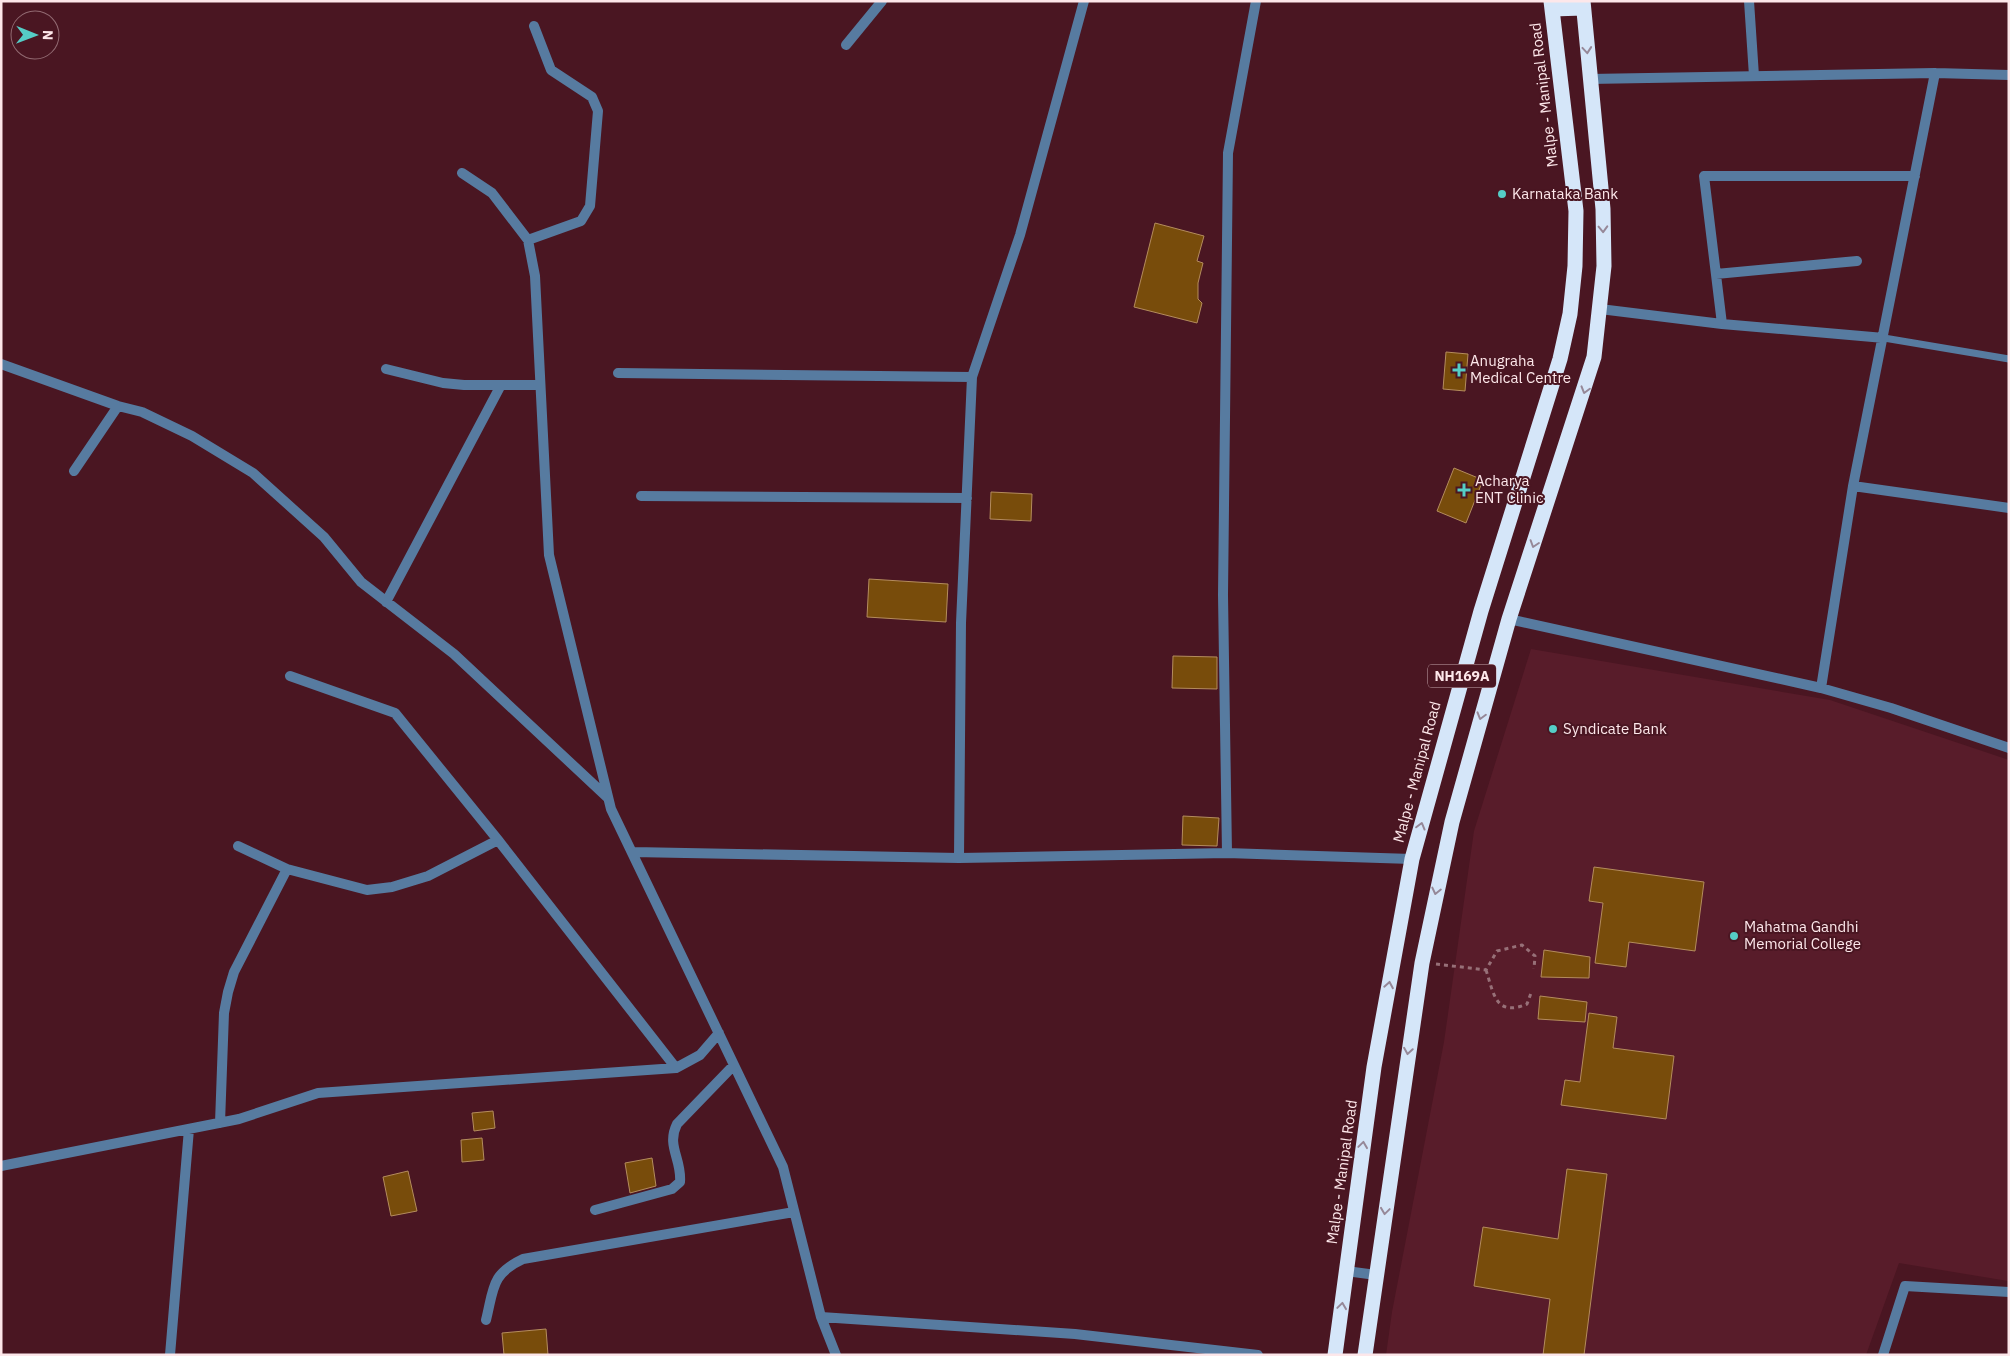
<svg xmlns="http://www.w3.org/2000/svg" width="2010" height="1356" font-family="'IBM Plex Sans',sans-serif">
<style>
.built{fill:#581c2a}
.building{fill:#784c0b;stroke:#b48c5d}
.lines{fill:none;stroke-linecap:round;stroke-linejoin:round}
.path{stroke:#977078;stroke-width:3;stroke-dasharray:4 4;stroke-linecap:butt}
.lane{stroke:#577ba0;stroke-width:7}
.street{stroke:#577ba0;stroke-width:10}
.highway{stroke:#d5e6f9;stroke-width:15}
.oneway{stroke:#968898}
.poi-dot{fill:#55cdc6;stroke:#4a1622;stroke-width:2}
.labels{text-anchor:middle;stroke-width:4;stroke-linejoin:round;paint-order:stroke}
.shield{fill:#4a1622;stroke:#c7a8ae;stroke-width:1}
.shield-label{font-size:14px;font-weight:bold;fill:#fde7ea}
.street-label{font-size:15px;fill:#fde7ea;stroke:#4a1622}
.poi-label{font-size:15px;fill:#fde7ea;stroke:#4a1622;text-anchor:start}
</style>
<rect width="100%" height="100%" fill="#4a1622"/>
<path class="built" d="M1531 649 1830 700 2009 760 2008 1281 1899 1263 1866 1355H1386L1392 1312 1444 1042 1474 831Z"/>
<path class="building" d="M1155 223 1204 236 1197 261 1203 263 1198 283V299L1202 303 1197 323 1134 307Z
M1446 352 1468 354 1465 391 1443 389Z
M1454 468 1483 480 1466 523 1437 511Z
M991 492 1032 494 1031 521 990 519Z
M869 579 948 584 946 622 867 617Z
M1173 656 1217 657V689L1172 688Z
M1183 816 1219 818 1217 846 1182 845Z
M1594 867 1704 882 1695 951 1629 942 1626 967 1595 963 1603 903 1589 901Z
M1544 950 1590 957 1589 978 1541 977Z
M1540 996 1587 1002 1585 1022 1538 1019Z
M1589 1013 1617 1017 1613 1048 1674 1056 1666 1119 1561 1105 1565 1080 1580 1082Z
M493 1111 495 1128 474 1131 472 1113Z
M482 1138 484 1160 462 1162 461 1140Z
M652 1158 656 1186 630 1193 625 1163Z
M1567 1169 1607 1174 1584 1355H1543L1550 1299 1474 1286 1483 1227 1558 1239Z
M408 1171 417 1211 391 1216 383 1177Z
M546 1329 548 1355H504L502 1333Z"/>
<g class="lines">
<path class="path" d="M1436 964 1486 970 1497 951 1522 945 1535 956 1534 969
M1486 970C1494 995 1496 1017 1527 1004L1531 993"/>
<path class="lane" d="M1884 338 2009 359"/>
<path class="street" d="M1749 1 1754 76
M846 45 882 1
M1589 79 1935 73 2009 75
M462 173 492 193 528 240 535 276 549 555 611 809 783 1167 821 1317 836 1355
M528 240 581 221 590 206 598 111 592 97 551 70 534 26
M1716 274 1857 261
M1600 309 1722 324 1884 338
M1722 324 1704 176H1915
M1 364 118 406 142 412 192 436 253 473 324 537 361 582 454 654 607 797
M386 369 443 383 464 385H540
M618 373 972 377
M74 471 118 406
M1853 486 2009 508
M641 496 967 498
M386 602 501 385
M1509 619 1821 688 1891 708 2009 748
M290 676 395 713 498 840 676 1068
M1821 688 1853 486 1935 73
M238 846 287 869 367 890 392 887 428 876 498 840
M633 852 959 858 1227 853 1412 859
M1227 853 1223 595 1228 153 1256 1
M959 858 961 623 972 377 1020 235 1084 1
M220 1123 224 1013 228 992 234 972 287 869
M1 1166 239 1119 318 1093 676 1068 700 1055 719 1033
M595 1210 672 1189 680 1182C682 1159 666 1146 677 1124L734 1065
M1346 1271 1376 1275
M821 1317 1075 1334 1258 1355
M486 1320C494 1288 491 1274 523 1259L794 1212
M170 1355 189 1129
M1883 1355 1905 1286 2009 1292"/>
<path class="highway" d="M1552 9 1583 8
M1335 1355 1374 1067 1412 859 1481 611 1560 359 1570 314 1575 266 1576 211 1551 1
M1365 1355 1422 963 1452 822 1509 619 1594 357 1604 266 1603 209 1583 1"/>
</g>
<defs><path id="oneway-chevron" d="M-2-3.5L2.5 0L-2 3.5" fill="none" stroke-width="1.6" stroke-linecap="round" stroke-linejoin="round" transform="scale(1.25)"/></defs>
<g class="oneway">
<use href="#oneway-chevron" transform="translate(1587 50) rotate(85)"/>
<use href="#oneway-chevron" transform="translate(1603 229) rotate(88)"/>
<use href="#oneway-chevron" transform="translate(1585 390) rotate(106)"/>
<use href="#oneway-chevron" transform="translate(1534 544) rotate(108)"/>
<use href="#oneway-chevron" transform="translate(1481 716) rotate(106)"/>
<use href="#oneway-chevron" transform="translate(1421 826) rotate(-75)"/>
<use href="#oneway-chevron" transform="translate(1436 891) rotate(103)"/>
<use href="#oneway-chevron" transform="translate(1389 985) rotate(-80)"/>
<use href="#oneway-chevron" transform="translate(1408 1051) rotate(99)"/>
<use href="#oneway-chevron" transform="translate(1363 1145) rotate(-82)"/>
<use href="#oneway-chevron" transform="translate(1385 1211) rotate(98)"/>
<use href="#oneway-chevron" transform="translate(1342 1306) rotate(-82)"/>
</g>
<g class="poi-dot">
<circle cx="1502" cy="194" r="5"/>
<path d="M1456.5 362.5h5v5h5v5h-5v5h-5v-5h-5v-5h5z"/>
<path d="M1461.5 482.5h5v5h5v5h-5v5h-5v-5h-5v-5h5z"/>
<circle cx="1553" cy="729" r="5"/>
<circle cx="1734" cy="936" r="5"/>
</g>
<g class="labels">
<rect class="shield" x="1428" y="664.5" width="68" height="23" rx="4"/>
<g class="shield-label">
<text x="1462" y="681">NH169A</text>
</g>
<g class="street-label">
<text transform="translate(1544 95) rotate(-97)" y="5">Malpe - Manipal Road</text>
<text transform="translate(1417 772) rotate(-75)" y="5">Malpe - Manipal Road</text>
<text transform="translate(1342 1172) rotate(-82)" y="5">Malpe - Manipal Road</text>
</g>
<g class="poi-label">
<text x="1512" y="199">Karnataka Bank</text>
<text x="1470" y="366">Anugraha<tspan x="1470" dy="17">Medical Centre</tspan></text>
<text x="1475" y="486">Acharya<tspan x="1475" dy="17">ENT Clinic</tspan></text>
<text x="1563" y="734">Syndicate Bank</text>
<text x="1744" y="932">Mahatma Gandhi<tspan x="1744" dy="17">Memorial College</tspan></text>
</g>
</g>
<rect width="2010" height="1356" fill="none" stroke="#fde7ea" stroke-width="5"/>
<g transform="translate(35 35) rotate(91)"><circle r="24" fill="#4a1622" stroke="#926a72"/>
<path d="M0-4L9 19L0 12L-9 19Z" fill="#55cdc6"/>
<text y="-8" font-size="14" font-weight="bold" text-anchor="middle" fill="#fde7ea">N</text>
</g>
</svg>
